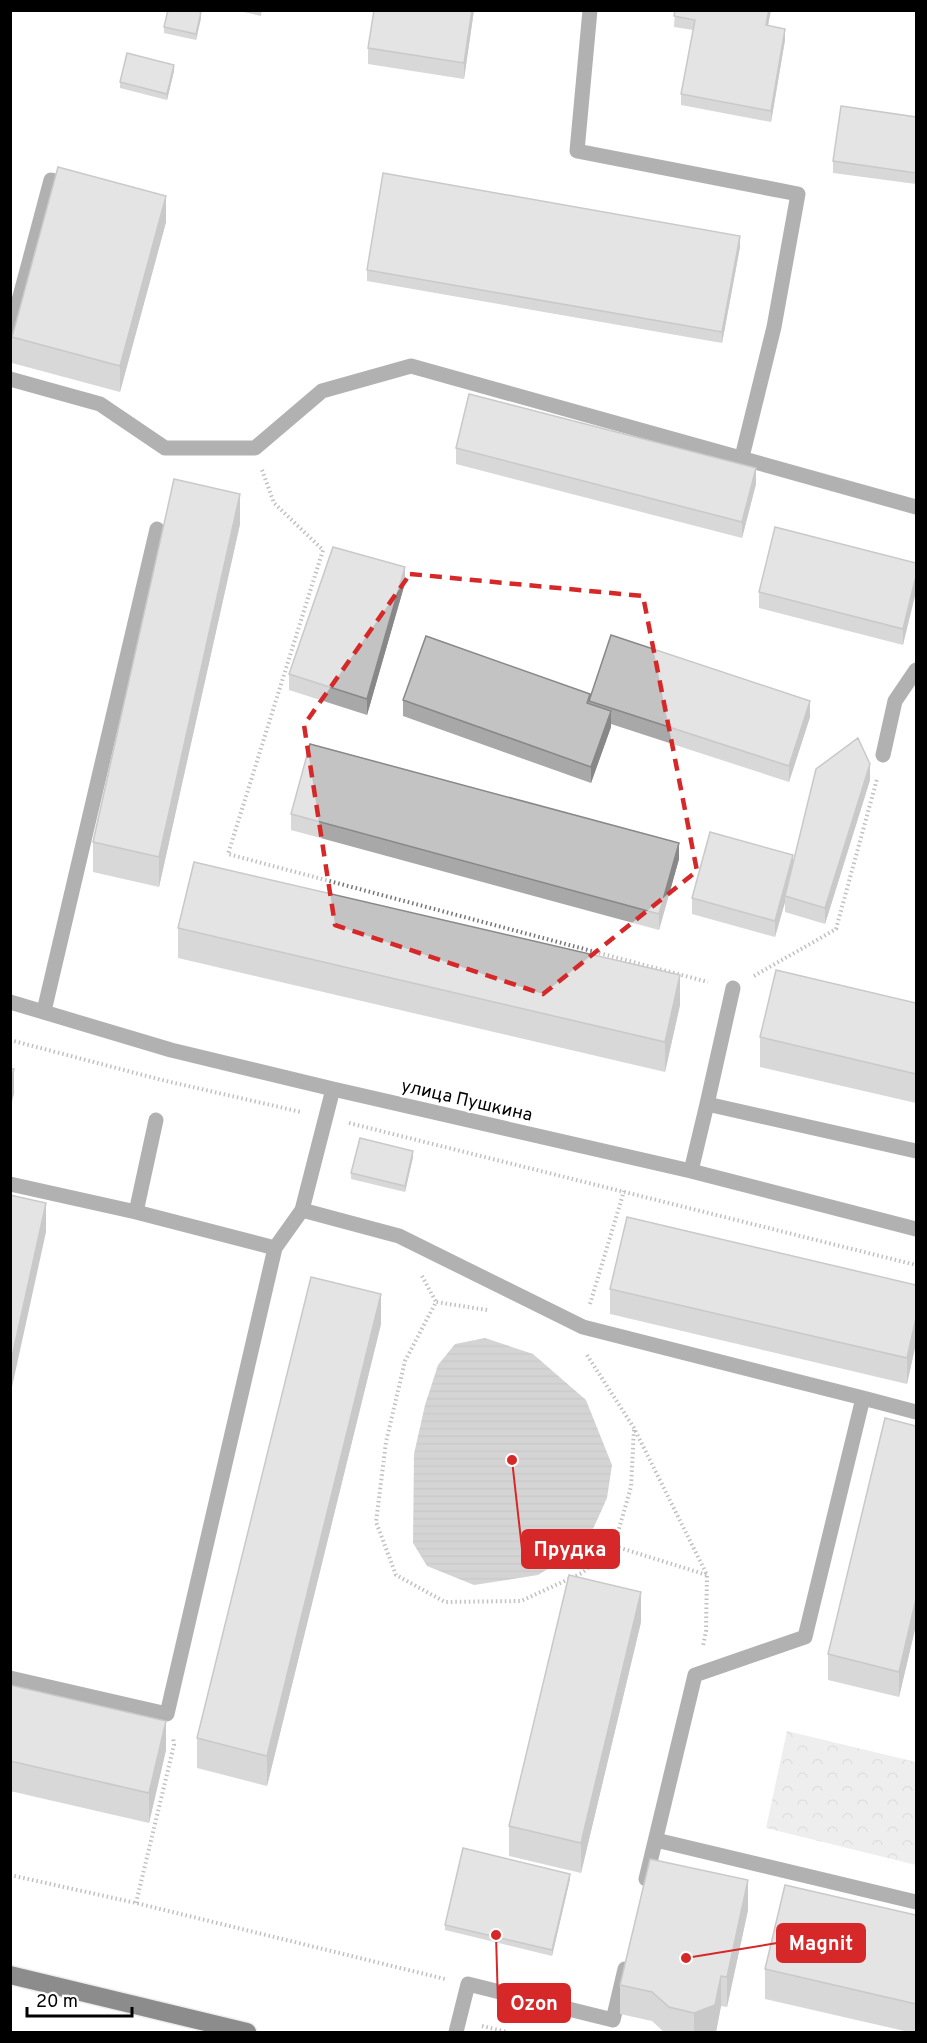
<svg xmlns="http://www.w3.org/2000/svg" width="927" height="2043" font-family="Overpass,sans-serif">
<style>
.forest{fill:url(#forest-crowns)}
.water{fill:url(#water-rules)}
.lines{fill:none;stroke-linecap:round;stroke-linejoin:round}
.highway-casing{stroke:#dbdbdb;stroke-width:21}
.path{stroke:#757575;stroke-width:4;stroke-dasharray:1.5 3;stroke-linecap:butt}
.minor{stroke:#535353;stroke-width:15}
.highway{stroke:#000;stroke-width:18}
.wall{fill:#a8a8a8}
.shaded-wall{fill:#888}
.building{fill:#c3c3c3;stroke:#888;stroke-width:1.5}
.marked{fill:none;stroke:#d62828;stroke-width:4.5;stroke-dasharray:12 8;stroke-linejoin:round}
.labels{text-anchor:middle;stroke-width:5;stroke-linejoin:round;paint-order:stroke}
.street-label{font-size:18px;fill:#000;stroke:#fff}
.leader{fill:none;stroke:#d62828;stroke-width:2}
.callout-dot{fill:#d62828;stroke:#fff;stroke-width:2}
.callout{fill:#d62828;stroke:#d62828;stroke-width:2}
.callout-label{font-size:20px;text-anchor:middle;font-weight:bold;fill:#fff}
</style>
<defs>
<pattern id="forest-crowns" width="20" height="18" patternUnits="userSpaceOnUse" patternTransform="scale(1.5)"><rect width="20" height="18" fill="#dadada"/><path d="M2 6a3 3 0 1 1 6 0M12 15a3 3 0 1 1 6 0" fill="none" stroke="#b9b9b9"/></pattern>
<pattern id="water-rules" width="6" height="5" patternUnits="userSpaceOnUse" patternTransform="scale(1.5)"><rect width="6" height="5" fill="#a1a1a1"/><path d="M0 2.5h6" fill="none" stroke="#898989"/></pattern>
</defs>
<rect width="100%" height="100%" fill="#fff"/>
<path class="forest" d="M787 1731 916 1762V1865L766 1828Z"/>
<path class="water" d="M485 1338 533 1354 586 1400 612 1465 607 1498 594 1527 572 1554 538 1575 474 1585 427 1566 413 1543 414 1454 425 1405 438 1365 455 1344Z"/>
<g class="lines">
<defs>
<path id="highway" d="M10 1975 247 2032"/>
</defs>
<use href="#highway" class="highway-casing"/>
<path class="path" d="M262 470 274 503 323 550 228 854 708 982
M754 976 836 929 877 779
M10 1040 162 1080 301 1112
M349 1123 916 1265
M422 1276 436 1302
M590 1304 624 1191
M487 1310 436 1302 405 1361 386 1442 376 1522 396 1575 445 1602 521 1601 582 1573 614 1546 707 1575
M587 1355 634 1428 707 1575 706 1631 703 1646
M614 1546 631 1487 634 1429
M10 1875 136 1903 445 1979
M136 1903 174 1745 173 1738
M482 2026 507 2032"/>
<path class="minor" d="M590 10 577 151 798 194 774 327 742 457
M10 334 51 180 72 185
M10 379 100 404 165 448H255L322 391 411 366 916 507
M883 755 895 701 916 670
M10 1002 171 1050 333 1089 691 1171 916 1229
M44 1011 157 529
M707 1104 733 988
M691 1171 707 1104 916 1151
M10 1184 136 1212 275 1248
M302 1210 399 1236 583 1327 863 1398
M136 1212 156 1120
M10 1678 167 1714 275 1248 302 1210 333 1089
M656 1840 916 1902
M646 1879 695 1675 805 1637 863 1398 916 1412
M456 2032 468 1984 613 2020 625 1969"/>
<use href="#highway" class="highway"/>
</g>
<path class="wall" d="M235 10H262L261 16Z
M474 10 464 79 368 64V48Z
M675 10H771L768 25 785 40 771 122 681 105V94L693 30 674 27Z
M201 18 196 40 164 33V27Z
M174 71 167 100 120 88V82Z
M916 117V184L833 173V161Z
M166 222 120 392 12 363V337Z
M740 247 722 343 367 281V270Z
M456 448 756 484 742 538 456 464Z
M240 524 159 887 93 872V842Z
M916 563 903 645 759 608V592Z
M405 583 367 715 289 690V674Z
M590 699 810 717 789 782 611 724V727L591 783 403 716V700Z
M870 780 825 924 785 912V902L775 937 692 914V898L793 861Z
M291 814 679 859 659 930 291 830Z
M178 928 680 1005 665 1072 178 958Z
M916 1003V1103L760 1067V1037Z
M413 1157 405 1192 351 1179V1173Z
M916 1285V1343L907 1384 610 1314V1289Z
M381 1324 267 1786 197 1768V1738Z
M916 1426V1625L899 1697 828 1680V1654Z
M641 1622 581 1873 509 1856V1826Z
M10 1685 166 1750 149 1823 10 1791Z
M570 1879 552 1956 445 1930V1925Z
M748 1910 727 2007 721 2006 716 2032H664L652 2021 620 2014V1985Z
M916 1915V2032H909L765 1999V1969Z"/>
<path class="shaded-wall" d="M472 10H474L464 79V63Z
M769 10H771L766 36V25Z
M201 12V18L196 40V34Z
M785 29V40L771 122V111Z
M174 65V71L167 100V94Z
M166 196V222L120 392V366Z
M740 236V247L722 343V332Z
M756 468V484L742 538V522Z
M240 494V524L159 887V857Z
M405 567V583L367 715V699Z
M916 576V592L903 645V629Z
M810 701V717L789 782V766Z
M611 711V727L591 783V767Z
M870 764V780L825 924V908Z
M679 843V859L659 930V914Z
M793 855V871L785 896V902L775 937V921Z
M680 975V1005L665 1072V1042Z
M14 1069V1094L10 1109V1084Z
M413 1151V1157L405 1192V1186Z
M46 1203V1232L10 1396V1366Z
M381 1294V1324L267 1786V1756Z
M916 1318V1343L907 1384V1358Z
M641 1592V1622L581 1873V1843Z
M916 1599V1625L899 1697V1672Z
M166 1721V1750L149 1823V1793Z
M570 1874V1879L552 1956V1950Z
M748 1880V1910L727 2007V1977Z
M721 1976V2006L716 2032H694V2013Z"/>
<path class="building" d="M168 10H192L201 12 196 34 164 27Z
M374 10H472L464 63 368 48Z
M675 10H769L766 25 785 29 771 111 681 94 695 20 674 16Z
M127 53 174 65 167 94 120 82Z
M841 106 916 117V173L833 161Z
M58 167 166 196 120 366 12 337Z
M383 173 740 236 722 332 367 270Z
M469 394 756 468 742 522 456 448Z
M174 479 240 494 159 857 93 842Z
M775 527 916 563V576L903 629 759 592Z
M333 547 405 567 367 699 289 674Z
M611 635 810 701 789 766 589 701Z
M426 636 590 694 587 703 611 711 591 767 403 700Z
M858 738 870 764 825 908 785 896 816 769Z
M310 744 679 843 659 914 291 814Z
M710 832 793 855 775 921 692 898Z
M194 862 680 975 665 1042 178 928Z
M776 970 916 1003V1074L760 1037Z
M10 1068 14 1069 10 1084Z
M360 1138 413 1151 405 1186 351 1173Z
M10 1195 46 1203 10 1366Z
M627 1217 916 1285V1318L907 1358 610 1289Z
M311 1277 381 1294 267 1756 197 1738Z
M885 1418 916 1426V1599L899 1672 828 1654Z
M569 1575 641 1592 581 1843 509 1826Z
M10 1685 166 1721 149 1793 10 1761Z
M463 1848 570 1874 552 1950 445 1925Z
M650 1859 748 1880 727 1977 721 1976 715 2005 694 2013 669 2007 652 1992 620 1985Z
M785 1885 916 1915V2004L765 1969Z"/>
<path d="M0 0H927V2043H0ZM410 574 643 596 697 871 543 994 335 925 304 725Z" fill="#fff" fill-opacity=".55" fill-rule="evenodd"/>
<path class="marked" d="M410 574 643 596 697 871 543 994 335 925 304 725Z"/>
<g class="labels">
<g class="street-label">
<text transform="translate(467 1100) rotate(13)" y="6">улица Пушкина</text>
</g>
</g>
<path class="leader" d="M512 1460L522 1549M686 1958L777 1943M496 1935L498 2003"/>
<g class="callout-dot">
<circle cx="512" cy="1460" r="6"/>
<circle cx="686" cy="1958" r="6"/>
<circle cx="496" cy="1935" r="6"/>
</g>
<g class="callout">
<rect x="522" y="1530" width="97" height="38" rx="6"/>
<rect x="777" y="1924" width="88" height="38" rx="6"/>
<rect x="498" y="1984" width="72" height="38" rx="6"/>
</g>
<g class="callout-label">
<text x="570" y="1556">Прудка</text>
<text x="821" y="1950">Magnit</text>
<text x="534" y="2010">Ozon</text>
</g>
<rect width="927" height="2043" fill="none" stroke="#000000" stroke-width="24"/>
<path d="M27 2007v9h105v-9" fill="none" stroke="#000000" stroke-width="3"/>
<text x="36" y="2007" font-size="18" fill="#000000" stroke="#ffffff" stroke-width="4.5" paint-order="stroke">20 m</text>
</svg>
